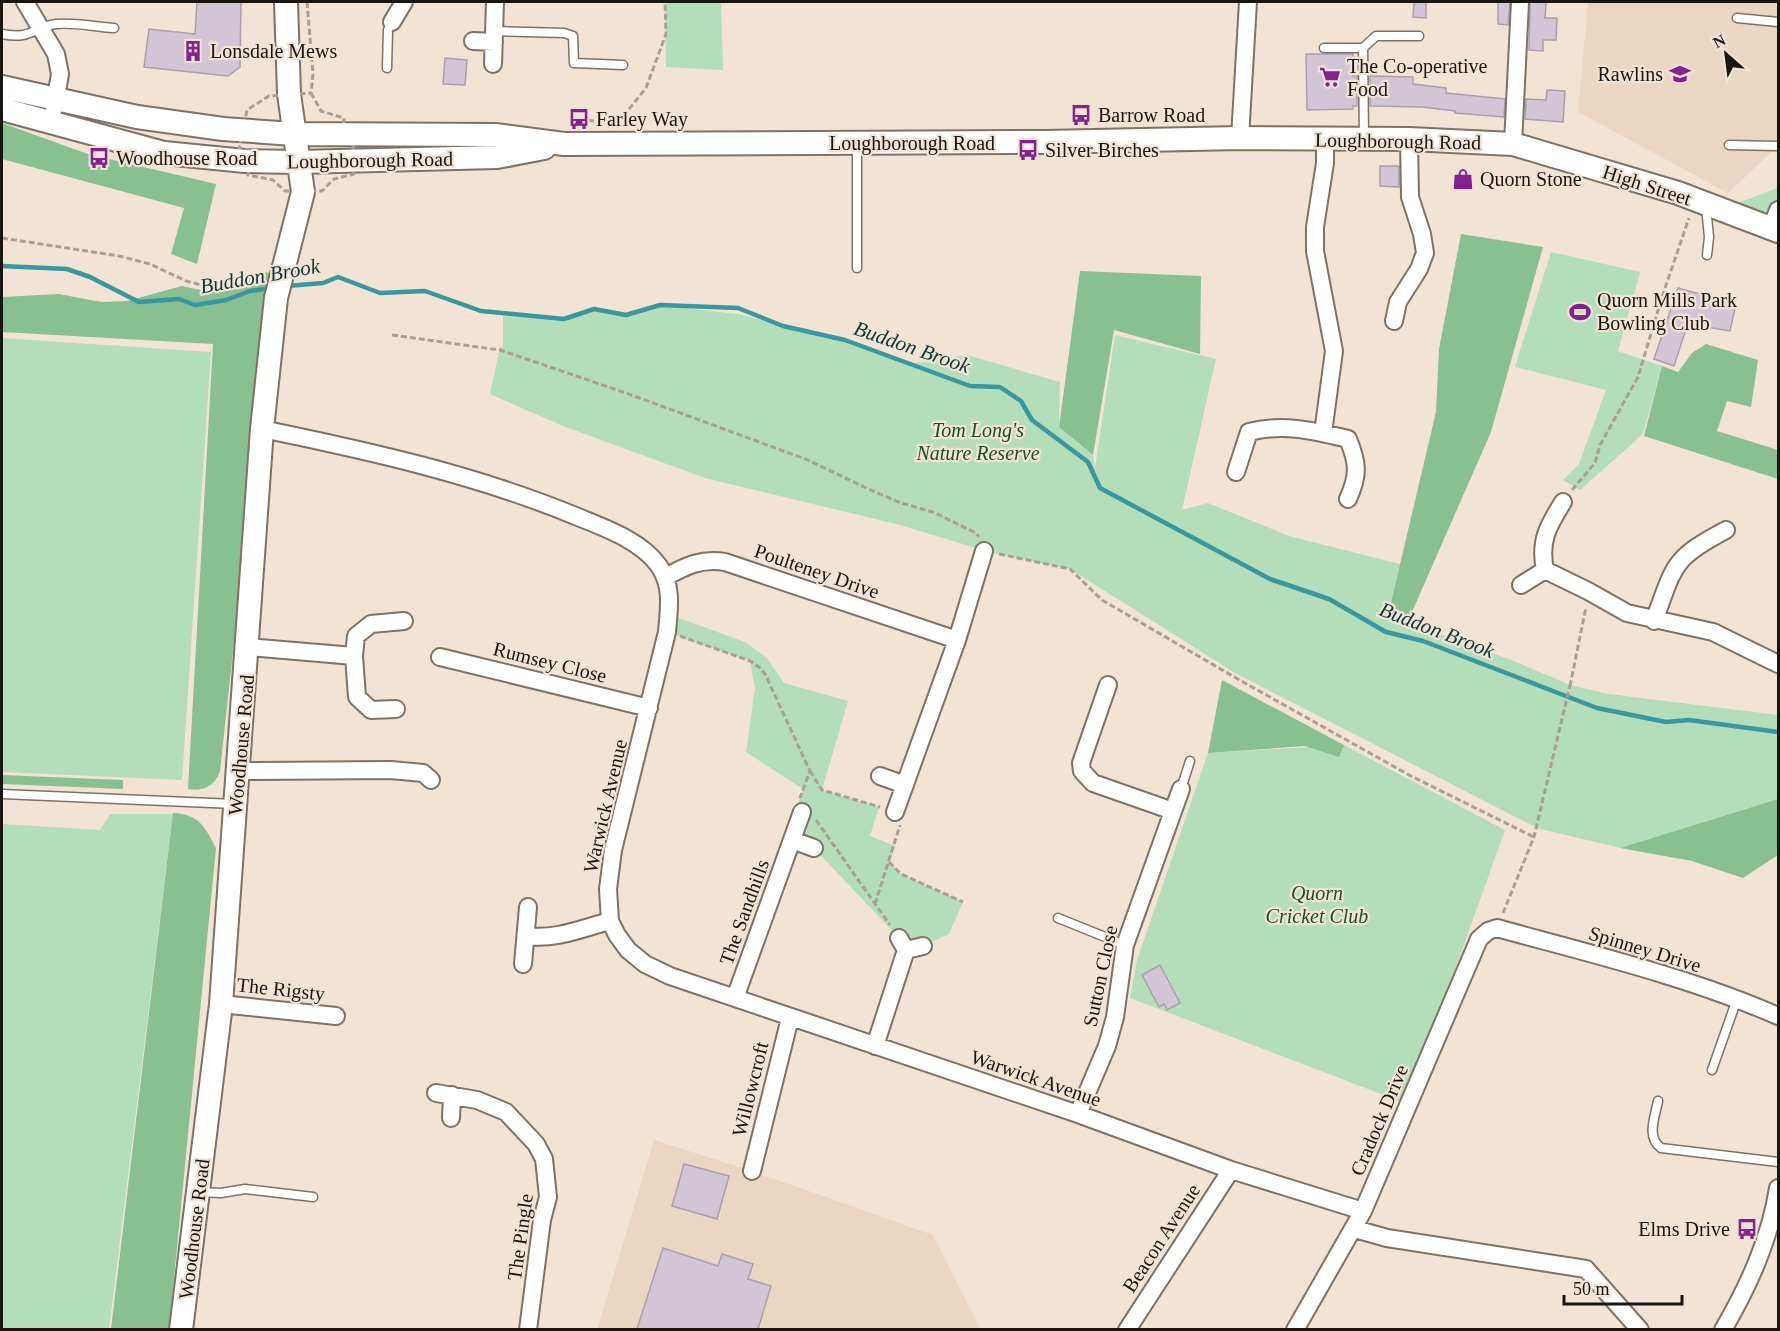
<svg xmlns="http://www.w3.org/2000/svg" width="1780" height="1331" font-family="Georgia,serif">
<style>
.built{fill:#ead6c2}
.green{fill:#b4deba}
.forest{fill:#89c092}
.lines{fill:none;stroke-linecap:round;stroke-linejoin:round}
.stream{stroke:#3997a0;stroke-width:4.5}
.building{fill:#d2c6d6;stroke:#aa9fae;stroke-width:1.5}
.lane-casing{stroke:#7e7265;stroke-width:11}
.street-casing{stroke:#7e7265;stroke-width:20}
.secondary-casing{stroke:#7e7265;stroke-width:26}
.path{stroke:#aa9f94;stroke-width:3;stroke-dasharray:6 3;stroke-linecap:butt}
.lane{stroke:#fff;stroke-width:8}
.street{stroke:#fff;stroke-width:16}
.secondary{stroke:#fff;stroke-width:22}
.labels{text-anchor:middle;stroke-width:4.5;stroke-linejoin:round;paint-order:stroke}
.poi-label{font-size:20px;fill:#191510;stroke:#f2e3d5;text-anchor:start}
.street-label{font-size:20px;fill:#191510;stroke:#f2e3d5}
.park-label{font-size:20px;font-style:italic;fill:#145125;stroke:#f2e3d5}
.water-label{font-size:21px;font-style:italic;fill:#09363a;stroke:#f2e3d5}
</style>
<rect width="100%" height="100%" fill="#f2e3d5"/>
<path class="built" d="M1588 2H1778V146L1728 193 1578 112Z
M654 1140 752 1171 933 1235 980 1328 597 1330Z"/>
<path class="green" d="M665 2H721L723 70 666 67Z
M1778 188V223L1735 204Z
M1551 252 1640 272 1618 351 1662 366 1643 434 1580 490 1563 480 1579 464 1606 390 1515 367Z
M660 305 737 314 851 342 911 364 967 355 1060 382 1059 427 1093 455 1095 468 1115 335 1216 359 1182 510 1208 503 1289 536 1400 564 1388 615 1514 661 1570 685 1609 694 1778 715V799L1620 848 1537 828 1235 673 1070 569 989 552 900 525 705 478 563 426 490 394 500 347H503V313L556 318 594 309 626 315Z
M2 338 211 352 182 780 2 772Z
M668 614 745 642 767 658 784 683 848 701 822 790 879 807 870 836 895 846 890 862 901 874 963 902 949 934 923 946 899 938 814 848 792 840 795 810 803 789 746 752 755 688 750 661 667 632Z
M1344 745 1505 830 1446 995 1426 1063 1407 1104 1130 998 1137 960 1208 753Z
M110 814H173L109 1329H2V824L100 830Z"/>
<path class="forest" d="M2 123 88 154 216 184 197 264 171 254 184 208 2 159Z
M1461 234 1543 247 1491 432 1408 621 1388 615 1436 412 1439 349Z
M1080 271 1201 276 1200 354 1114 330 1093 455 1059 427Z
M259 272 277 273 272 294 220 771C215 786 203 792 188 789L213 344 2 332V297L59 294 101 302 127 301 182 286 205 291 223 279Z
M1706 344 1758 360 1751 407 1727 401 1717 431 1778 450V479L1644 436 1662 366 1678 372 1692 353Z
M1222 680 1344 745 1339 757 1305 746 1208 753Z
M2 775 123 780V789L2 784Z
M1778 799V855L1743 878 1692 861 1620 848Z
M173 813C199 814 205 827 216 848L169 1329H111Z"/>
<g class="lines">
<path class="stream" d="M2 266 67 269 90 277 139 302 179 299 195 305 226 300 250 291 272 288
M287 286 323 283 338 277 380 293 425 291 481 311 564 319 594 309 626 315 660 305 738 308 783 326 845 340 970 386 1000 387 1021 401 1032 420 1088 462 1100 488 1270 579 1329 599 1386 632 1423 641 1597 708 1666 722 1689 720 1778 732"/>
</g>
<path class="building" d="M197 2H241L240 67 228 76 144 67 149 29 195 34Z
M1414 2H1426V18L1413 17Z
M1498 2H1510L1508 25 1498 24Z
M1530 2H1546L1545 18H1557L1556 40H1543V51L1529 50Z
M1306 54H1353V76H1357V106H1353V109L1307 110Z
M445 58 467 60 465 85 443 84Z
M1370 76 1413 77V84L1446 88V93L1505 99 1504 117 1455 113V111L1422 107 1370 106Z
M1547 90 1565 91 1563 122 1525 119 1526 99 1546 100Z
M1380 166H1399V187L1380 186Z
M1678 288 1736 304 1730 331 1700 326 1685 332 1674 366 1654 359Z
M1160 965 1180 1003 1167 1010 1164 1004 1159 1007 1142 975Z
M684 1164 729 1176 717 1219 672 1206Z
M663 1248 718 1266 722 1254 753 1264 748 1279 771 1286 758 1329H637Z"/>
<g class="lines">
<defs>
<path id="lane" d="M1737 18 1778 22
M494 31 564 33 573 36 574 63 623 65
M2 34C32 40 33 27 56 24 75 22 96 27 114 28
M1324 48H1363
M387 68 388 30 392 22
M1364 137 1363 48 1376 36H1419
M857 145V268
M1729 145 1778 146
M1706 207 1709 237 1707 255
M1181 789 1190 761
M2 794 235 804
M1058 918 1125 945
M1712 1070 1737 999
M1658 1101C1655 1117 1646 1137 1661 1148L1778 1162
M199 1192 221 1193 245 1189 313 1197"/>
<path id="street" d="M25 2 56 54 60 74 54 109
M392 22 404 2
M473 41 494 42
M493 64 495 2
M1240 138 1248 2
M1513 144 1520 2
M1771 228 1778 210
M1394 321 1398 302 1419 269 1425 253 1422 234 1410 197 1409 139
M262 429C369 451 477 475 578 517 605 528 642 541 659 566 673 587 669 608 667 632L613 850 608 889 610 921 617 935 628 950 645 964 670 976 1078 1114 1231 1170 1363 1211
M1323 433 1334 351 1315 251V227L1325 163V139
M1236 472 1249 432C1283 423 1314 431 1348 439 1358 463 1359 475 1348 499
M1545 570C1539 541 1548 526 1563 502
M666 577C685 566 702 558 725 562L957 640
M1521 585 1545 570 1588 591 1627 613 1713 632 1778 664
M1654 621C1675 565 1671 559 1726 530
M248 647 354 656
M440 657 649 708
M1108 685 1081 763 1082 771 1093 783 1173 811
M396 709 371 710 357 697 354 656 356 636 371 624 404 621
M239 771 391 770 423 773 431 780
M880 776 905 785
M895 812 957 640 984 551
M792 840 814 848
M527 936C556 940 583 928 610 921
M899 938 906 950 923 946
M523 964 528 907
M735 998 802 812
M221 1004 336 1016
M875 1046 906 950
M436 1093 477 1100 506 1112 536 1144 544 1159 548 1197 542 1220 528 1330
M1078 1114 1107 1046 1115 1017 1125 945 1181 789
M451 1118 452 1095
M752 1171 790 1018
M1355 1229 1387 1238 1586 1269 1640 1330
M1127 1330 1231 1170
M1295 1330 1363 1211 1479 939 1488 931 1497 928C1591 954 1689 977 1778 1016
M1723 1330C1749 1285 1770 1239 1778 1188"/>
<path id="secondary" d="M2 87 137 117 223 129 294 134 495 135 564 144 1045 142 1240 138 1409 139 1513 144 1678 193 1778 231
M2 109 164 153 245 161 299 162 497 157 544 148
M181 1330 221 1004 262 429 276 298 303 192 289 94 286 2"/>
</defs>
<use href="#lane" class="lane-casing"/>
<use href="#street" class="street-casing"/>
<use href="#secondary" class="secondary-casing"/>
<path class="path" d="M307 2 313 74 311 93
M311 93 321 111 344 118 343 143 353 144 354 174 334 179 322 191H285L273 180 248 175 252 151 239 149 247 110 269 96Z
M584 125V120L606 122 625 114 646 88 666 34 665 2
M2 238 119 256 150 264 186 281 205 286 263 279
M392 335 500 350 626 393 808 460 866 488 901 503 933 512 976 533 979 537
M1572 490 1595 463 1600 445 1638 377 1662 297 1689 218
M999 554 1070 569 1102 600 1236 678 1409 775 1534 837
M680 636 750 661 759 667 765 674 810 771 800 798
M1570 686 1586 607
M810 771 822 790 880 807
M816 820 890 925
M889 862 901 874 963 902
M875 904 900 825
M1503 913 1534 837 1570 685"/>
<use href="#lane" class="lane"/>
<use href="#street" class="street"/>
<use href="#secondary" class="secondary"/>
</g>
<defs>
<symbol id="building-bare" viewBox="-9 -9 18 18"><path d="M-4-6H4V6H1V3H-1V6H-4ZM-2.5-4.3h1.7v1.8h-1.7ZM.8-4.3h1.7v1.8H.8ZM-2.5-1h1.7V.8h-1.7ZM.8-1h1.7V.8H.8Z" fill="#81228e" stroke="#f2e3d5" stroke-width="2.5" paint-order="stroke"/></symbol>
<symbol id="school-bare" viewBox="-9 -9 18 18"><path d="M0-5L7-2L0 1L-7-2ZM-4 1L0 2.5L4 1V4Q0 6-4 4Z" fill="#81228e" stroke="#f2e3d5" stroke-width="2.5" paint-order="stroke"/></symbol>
<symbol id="supermarket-bare" viewBox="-9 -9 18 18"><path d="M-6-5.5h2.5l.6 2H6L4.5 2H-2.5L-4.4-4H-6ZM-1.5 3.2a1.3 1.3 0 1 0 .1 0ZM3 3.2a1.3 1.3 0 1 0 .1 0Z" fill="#81228e" stroke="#f2e3d5" stroke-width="2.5" paint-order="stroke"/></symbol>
<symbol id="bus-bare" viewBox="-9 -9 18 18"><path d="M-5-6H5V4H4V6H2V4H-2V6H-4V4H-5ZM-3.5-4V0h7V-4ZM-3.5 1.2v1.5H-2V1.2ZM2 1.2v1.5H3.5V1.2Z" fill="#81228e" stroke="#f2e3d5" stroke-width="2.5" paint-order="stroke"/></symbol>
<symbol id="shop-bare" viewBox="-9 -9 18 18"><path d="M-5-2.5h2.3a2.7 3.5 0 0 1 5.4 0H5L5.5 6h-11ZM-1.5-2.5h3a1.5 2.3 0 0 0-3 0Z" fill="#81228e" stroke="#f2e3d5" stroke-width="2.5" paint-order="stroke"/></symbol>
<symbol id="stadium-bare" viewBox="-9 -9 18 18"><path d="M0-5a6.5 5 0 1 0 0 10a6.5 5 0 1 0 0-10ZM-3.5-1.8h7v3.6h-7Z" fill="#81228e" stroke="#f2e3d5" stroke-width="2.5" paint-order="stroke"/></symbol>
</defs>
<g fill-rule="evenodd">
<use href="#building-bare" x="178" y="36" width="30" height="30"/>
<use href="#school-bare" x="1665" y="59" width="30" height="30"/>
<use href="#supermarket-bare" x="1315" y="62" width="30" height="30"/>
<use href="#bus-bare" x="1066" y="100" width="30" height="30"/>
<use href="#bus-bare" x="564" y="104" width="30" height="30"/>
<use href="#bus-bare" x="1013" y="135" width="30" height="30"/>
<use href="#bus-bare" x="84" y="143" width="30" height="30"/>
<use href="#shop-bare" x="1448" y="164" width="30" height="30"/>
<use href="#stadium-bare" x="1565" y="297" width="30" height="30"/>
<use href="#bus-bare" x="1732" y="1214" width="30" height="30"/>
</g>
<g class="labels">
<g class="poi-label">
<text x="210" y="58">Lonsdale Mews</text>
<text x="1347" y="73">The Co-operative<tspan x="1347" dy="23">Food</tspan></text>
<text x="1663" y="81" text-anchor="end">Rawlins</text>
<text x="1098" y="122">Barrow Road</text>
<text x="596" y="126">Farley Way</text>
<text x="1045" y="157">Silver Birches</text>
<text x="116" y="165">Woodhouse Road</text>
<text x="1480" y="186">Quorn Stone</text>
<text x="1597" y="307">Quorn Mills Park<tspan x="1597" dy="23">Bowling Club</tspan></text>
<text x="1730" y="1236" text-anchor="end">Elms Drive</text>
</g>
<g class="street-label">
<text transform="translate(1398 141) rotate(1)" y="7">Loughborough Road</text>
<text x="912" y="150">Loughborough Road</text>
<text transform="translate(370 160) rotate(-1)" y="7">Loughborough Road</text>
<text transform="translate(1647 185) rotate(18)" y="7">High Street</text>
<text transform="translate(817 571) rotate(19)" y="7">Poulteney Drive</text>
<text transform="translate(550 662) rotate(14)" y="7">Rumsey Close</text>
<text transform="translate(241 745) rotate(-85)" y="7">Woodhouse Road</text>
<text transform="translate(605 806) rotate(-77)" y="7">Warwick Avenue</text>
<text transform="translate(744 912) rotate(-70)" y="7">The Sandhills</text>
<text transform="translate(1645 949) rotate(17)" y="7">Spinney Drive</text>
<text transform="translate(1100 976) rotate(-78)" y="7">Sutton Close</text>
<text transform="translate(281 989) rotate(6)" y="7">The Rigsty</text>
<text transform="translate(1036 1078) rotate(19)" y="7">Warwick Avenue</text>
<text transform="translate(750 1089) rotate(-76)" y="7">Willowcroft</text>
<text transform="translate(1379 1120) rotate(-67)" y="7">Cradock Drive</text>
<text transform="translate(194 1229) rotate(-83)" y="7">Woodhouse Road</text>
<text transform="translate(520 1237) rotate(-82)" y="7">The Pingle</text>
<text transform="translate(1161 1238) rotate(-57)" y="7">Beacon Avenue</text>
</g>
<g class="park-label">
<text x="978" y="437">Tom Long's<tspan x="978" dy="23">Nature Reserve</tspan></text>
<text x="1317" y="900">Quorn<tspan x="1317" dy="23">Cricket Club</tspan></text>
</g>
<g class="water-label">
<text transform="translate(260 276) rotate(-10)" y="7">Buddon Brook</text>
<text transform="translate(912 347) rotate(19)" y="7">Buddon Brook</text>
<text transform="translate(1437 630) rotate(21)" y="7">Buddon Brook</text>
</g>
</g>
<rect width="1780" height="1331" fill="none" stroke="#191510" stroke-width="6"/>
<g transform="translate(1726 54) rotate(332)" stroke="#f2e3d5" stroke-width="4.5" paint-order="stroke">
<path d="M0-4.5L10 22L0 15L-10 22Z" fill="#191510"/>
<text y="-9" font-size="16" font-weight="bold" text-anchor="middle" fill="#191510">N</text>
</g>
<path d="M1564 1295v9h118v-9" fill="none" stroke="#191510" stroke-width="3"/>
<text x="1573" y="1295" font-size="18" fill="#191510" stroke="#f2e3d5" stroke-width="4.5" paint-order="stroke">50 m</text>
</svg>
